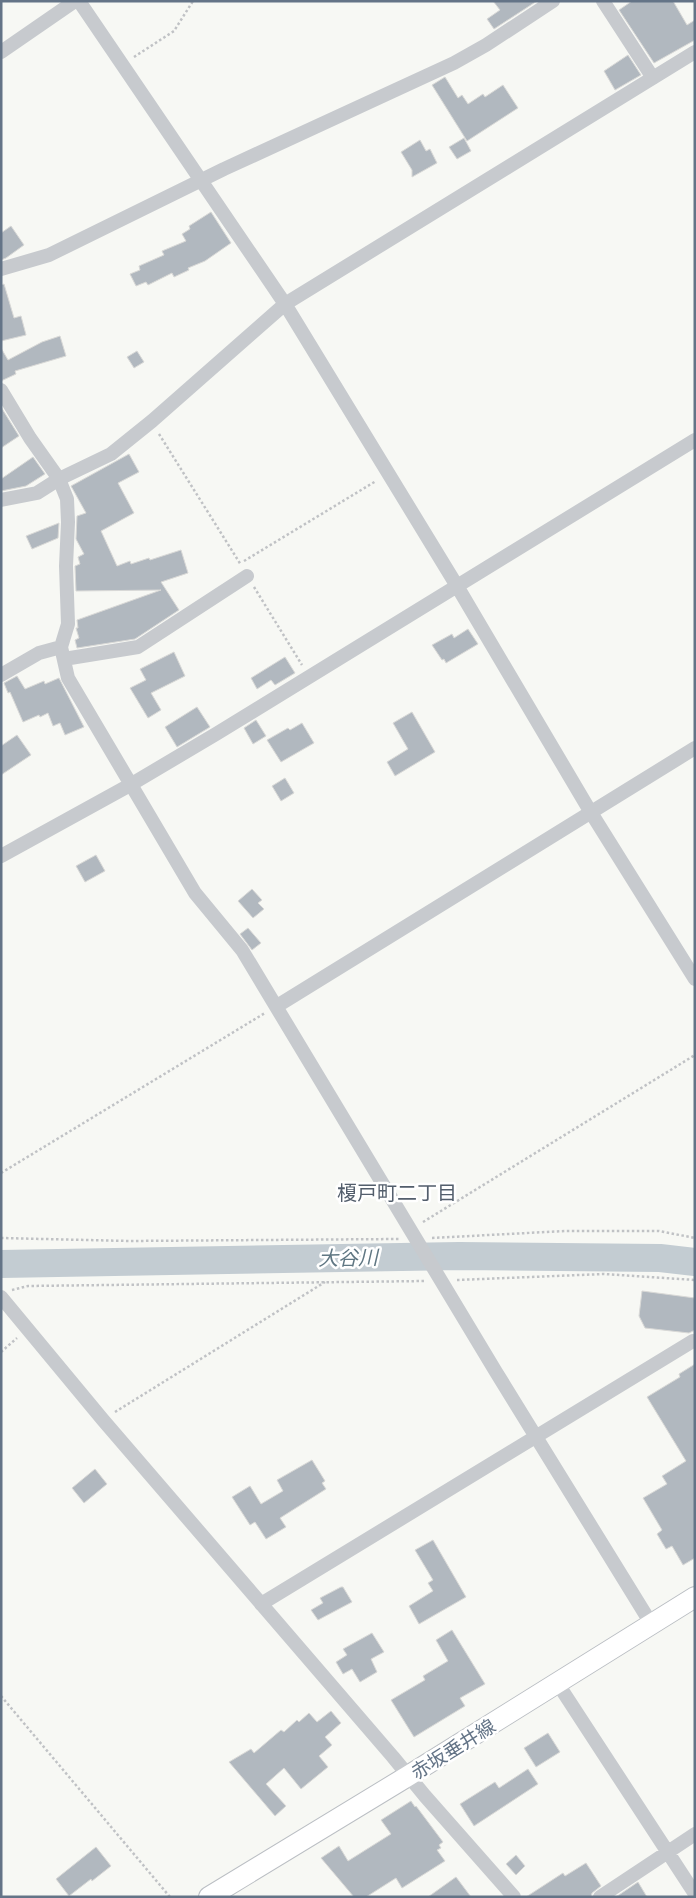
<svg xmlns="http://www.w3.org/2000/svg" width="696" height="1898" font-family="'Alegreya Sans','Noto Sans JP',sans-serif">
<style>
.lines{fill:none;stroke-linecap:round;stroke-linejoin:round}
.river{stroke:#c3ccd2;stroke-width:28}
.building{fill:#b1b8bf;stroke:#d9d9d7}
.secondary-casing{stroke:#bbbfc4;stroke-width:22}
.path{stroke:#c0c2c5;stroke-width:2.5;stroke-dasharray:2.5 2.5;stroke-linecap:butt}
.street{stroke:#c7cace;stroke-width:14}
.secondary{stroke:#fff;stroke-width:20}
.labels{text-anchor:middle;stroke-width:5;stroke-linejoin:round;paint-order:stroke}
.street-label{font-size:19px;fill:#647487;stroke:#fff}
.neighbourhood-label{font-size:20px;fill:#535e6c;stroke:#fff}
.water-label{font-size:20px;font-style:italic;fill:#607783;stroke:#fff}
</style>
<rect width="100%" height="100%" fill="#f7f8f4"/>
<g class="lines">
<path class="river" d="M1 1264 459 1256 660 1258 695 1262"/>
</g>
<path class="building" d="M493 1H537L494 29 487 19 500 10Z
M632 1H673L687 25 695 20V40L654 63 619 10Z
M628 55 641 75 615 90 604 71Z
M445 77 458 98 462 95 468 104 483 94 485 97 503 85 518 108 467 141 432 85Z
M464 138 471 151 457 159 449 147Z
M420 140 426 151 430 149 437 163 412 177V170L401 152Z
M211 212 231 243 205 261 188 268 189 270 174 277 172 273 148 285 146 282 136 286 130 274 140 270 139 266 164 255 162 251 186 241 182 234 190 229 189 226Z
M11 226 24 245 6 258 1 260V233Z
M4 284 14 318 21 316 26 335 1 341V285Z
M60 336 66 356 15 371 16 374 1 381V348L8 360 42 342Z
M137 351 144 362 134 368 127 357Z
M1 407 19 436 1 448Z
M129 454 139 472 118 483 134 513 101 531 117 566 130 561 131 564 149 558 150 560 181 550 188 573 161 582 179 610 135 639 77 648 75 640 79 638 76 628H78L77 620 161 590 76 591 75 566 80 564 78 557 84 554 76 539 77 516 86 513 71 486Z
M33 457 45 474 26 486 1 491V479Z
M59 523 58 538 32 549 26 536Z
M468 629 478 644 446 663 444 659 442 660 432 645 452 634 454 638Z
M174 652 185 676 151 693 161 710 148 718 130 688 146 680 140 669Z
M285 657 295 673 275 685 271 680 257 689 251 678Z
M17 676 25 689 44 681 45 684 59 678 84 727 65 735 60 723 53 726 48 713 40 717 39 715 23 722 10 692 8 693 4 683Z
M197 707 210 727 177 747 165 727Z
M412 712 435 752 395 776 387 762 408 749 393 723Z
M256 720 266 736 253 744 244 728Z
M302 723 314 743 281 762 267 740 288 728 290 730Z
M17 735 31 755 1 775V746Z
M285 778 294 793 281 801 272 786Z
M96 855 105 871 85 882 76 866Z
M252 889 262 900 258 903 264 909 253 918 238 901Z
M248 928 261 943 252 950 240 934Z
M642 1291 695 1298V1330L689 1333 645 1328 639 1316Z
M695 1364V1558L683 1565 672 1546 666 1549 657 1534 662 1530 643 1498 667 1484 662 1476 686 1461 647 1397 680 1377 679 1374Z
M312 1460 325 1481 322 1483 326 1489 280 1518 286 1527 266 1539 255 1522 250 1525 232 1497 250 1486 261 1504 283 1491 277 1480Z
M95 1469 107 1484 84 1503 72 1488Z
M433 1540 466 1597 419 1624 409 1606 433 1591 428 1583 433 1580 415 1550Z
M341 1587H343L352 1602 318 1620 311 1610 323 1603 320 1598Z
M452 1630 485 1684 460 1698 465 1706 414 1737 391 1700 425 1680 423 1676 448 1661 436 1640Z
M372 1633 384 1652 371 1659 377 1672 360 1682 352 1669 343 1674 336 1662 347 1655 343 1649Z
M331 1711 341 1723 325 1737 332 1745 319 1756 328 1767 301 1789 284 1768 266 1784 286 1806 275 1816 229 1762 251 1749 254 1753 281 1730 284 1732 297 1720 299 1722 309 1713 317 1722Z
M548 1733 560 1752 536 1767 524 1748Z
M528 1769 538 1784 474 1826 460 1804 495 1782 499 1788Z
M411 1801 415 1807 416 1806 443 1842 439 1845 441 1848 437 1850 445 1861 402 1888 396 1878 366 1897H354L321 1858 339 1846 348 1861 391 1834 381 1820Z
M96 1847 111 1866 92 1881 91 1879 69 1896 56 1879Z
M516 1855 525 1866 516 1875 506 1864Z
M586 1863 601 1886 592 1893 591 1897H526L563 1873 565 1876Z
M456 1877 471 1897H428Z
M638 1882 647 1897H616Z"/>
<g class="lines">
<defs>
<path id="secondary" d="M209 1897 408 1776 695 1597"/>
</defs>
<use href="#secondary" class="secondary-casing"/>
<path class="path" d="M134 57 174 31 193 1
M159 434 241 565
M244 561 376 481
M254 587 302 665
M1 1173 265 1013
M423 1222 695 1055
M1 1238 129 1241 399 1239
M432 1238 565 1231H659L695 1238
M457 1280 604 1274 695 1280
M12 1290 28 1286 424 1281
M1 1352 17 1338
M115 1412 325 1282
M1 1696 170 1897"/>
<path class="street" d="M79 1 285 304 457 586 590 811 695 979
M603 1 653 78
M1 52 75 1
M1 269 49 255 224 169 454 63 486 45 553 1
M1 390 30 438 59 479 67 499 68 522 66 566 68 624 61 647 68 678 195 893 242 950 496 1372 652 1625
M1 500 37 493 59 479 111 454 152 421 285 304 695 52
M64 659 138 647 247 576
M1 675 39 653 61 647
M1 856 130 785 216 734 695 440
M277 1006 695 748
M1 1297 103 1420 393 1757 425 1796 514 1897
M261 1604 693 1341
M558 1684 695 1894
M600 1897 695 1834"/>
<use href="#secondary" class="secondary"/>
</g>
<g class="labels">
<g class="street-label">
<text transform="translate(453 1749) rotate(-32)" y="7">赤坂垂井線</text>
</g>
<g class="neighbourhood-label">
<text x="397" y="1200">榎戸町二丁目</text>
</g>
<g class="water-label">
<text transform="translate(348 1258) rotate(-1)" y="7">大谷川</text>
</g>
</g>
<rect width="696" height="1898" fill="none" stroke="#647487" stroke-width="5"/>
</svg>
